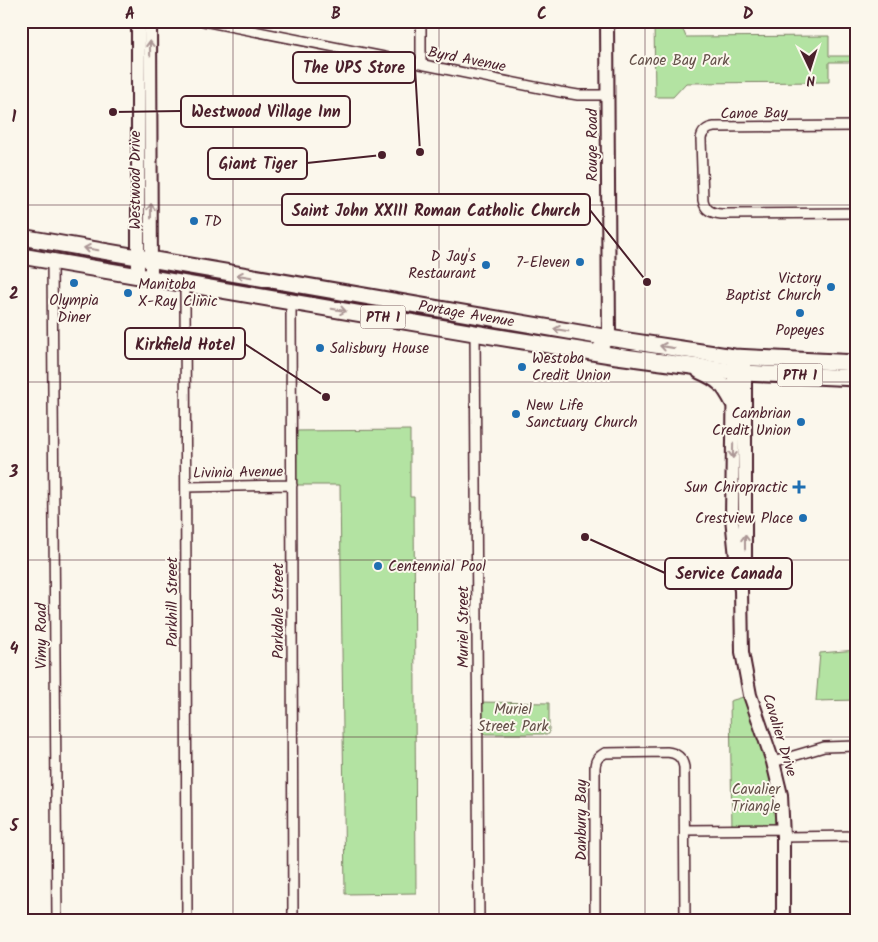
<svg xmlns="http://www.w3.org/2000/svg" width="878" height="942" font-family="Kalam,sans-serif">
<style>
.green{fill:#b3e3a2;stroke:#7e8166}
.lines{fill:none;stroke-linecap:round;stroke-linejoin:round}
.street-casing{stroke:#4a1f2b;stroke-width:12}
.secondary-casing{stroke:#4a1f2b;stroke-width:16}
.highway-casing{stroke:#4a1f2b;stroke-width:19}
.street{stroke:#fbf7ec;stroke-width:9}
.secondary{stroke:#fbf7ec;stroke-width:12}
.highway{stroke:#fbf7ec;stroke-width:15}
.oneway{stroke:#ab9695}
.grid{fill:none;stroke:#4a1f2b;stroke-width:1;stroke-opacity:0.55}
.poi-dot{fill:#1f6fb2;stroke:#fbf7ec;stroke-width:2}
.labels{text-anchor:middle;stroke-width:4;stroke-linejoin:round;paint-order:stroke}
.shield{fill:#fbf7ec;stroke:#7f6065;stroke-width:1}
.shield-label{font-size:14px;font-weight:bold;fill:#4a1f2b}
.street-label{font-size:15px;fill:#4a1f2b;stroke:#fbf7ec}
.park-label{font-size:15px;fill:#645049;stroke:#fbf7ec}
.poi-label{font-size:15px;fill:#4a1f2b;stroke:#fbf7ec;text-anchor:start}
.leader{fill:none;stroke:#4a1f2b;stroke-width:2}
.callout-dot{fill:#4a1f2b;stroke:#fbf7ec;stroke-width:2}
.callout{fill:#fbf7ec;stroke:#4a1f2b;stroke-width:2}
.callout-label{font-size:16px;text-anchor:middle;font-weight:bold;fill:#4a1f2b}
.neatline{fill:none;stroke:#4a1f2b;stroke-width:2}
.grid-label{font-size:16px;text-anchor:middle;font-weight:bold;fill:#4a1f2b}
</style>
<rect width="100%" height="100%" fill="#fbf7ec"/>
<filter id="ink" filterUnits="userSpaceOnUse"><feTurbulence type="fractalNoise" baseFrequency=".02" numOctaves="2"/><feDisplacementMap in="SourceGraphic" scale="10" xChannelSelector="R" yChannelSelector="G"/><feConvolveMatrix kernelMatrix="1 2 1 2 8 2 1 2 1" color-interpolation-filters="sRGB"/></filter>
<g filter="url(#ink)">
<path class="green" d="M654 21H673L684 32 686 37 829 36V56H857V62H829V82L686 83 673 97H655Z
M410 430V497H414L416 893 345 894 340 485H292L291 431Z
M857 650V700L816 701 820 653Z
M750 695 753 702 783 829H732L730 701Z
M477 702 549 703V734H478Z"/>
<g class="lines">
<defs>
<path id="street" d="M204 21 560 92 578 95H608
M421 21V64
M857 126 714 127C707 128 702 132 701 139L703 200C705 210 711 213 721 214L857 213
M52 261 57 921
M185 284 187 921
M291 302 293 921
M475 333 479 921
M186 487 292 485
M773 762 824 747 857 746
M685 830 783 829
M783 837 857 836
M595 921V768C595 760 598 757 605 753L667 752C677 753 682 757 684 767L685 921"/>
<path id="secondary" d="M150 21 151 278
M138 276V21
M595 352 609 338 607 21
M734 362 732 518 738 577 741 590 742 652 750 695 773 762 781 795 783 837V921
M744 581 745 563V363"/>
<g id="highway">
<path id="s1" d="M21 237 609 338 734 357 857 363"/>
<path d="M21 256 486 335 617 356 744 373 857 378"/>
<path d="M700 371C718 379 724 384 733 402"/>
</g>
</defs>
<use href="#street" class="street-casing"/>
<use href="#secondary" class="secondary-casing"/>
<use href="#highway" class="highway-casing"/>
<use href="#street" class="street"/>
<use href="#secondary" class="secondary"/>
<use href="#highway" class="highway"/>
</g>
<defs><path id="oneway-shaft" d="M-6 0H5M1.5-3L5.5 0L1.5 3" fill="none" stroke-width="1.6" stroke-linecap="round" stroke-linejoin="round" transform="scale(1.25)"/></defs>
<g class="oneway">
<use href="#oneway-shaft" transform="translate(150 48) rotate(-91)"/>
<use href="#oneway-shaft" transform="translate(151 211) rotate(-90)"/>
<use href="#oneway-shaft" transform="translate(91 249) rotate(-170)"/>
<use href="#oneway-shaft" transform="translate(244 276) rotate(-170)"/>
<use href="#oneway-shaft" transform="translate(339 310) rotate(10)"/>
<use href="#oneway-shaft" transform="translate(561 330) rotate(-170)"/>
<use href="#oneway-shaft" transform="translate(667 347) rotate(-171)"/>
<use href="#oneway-shaft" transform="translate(733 451) rotate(91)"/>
<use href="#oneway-shaft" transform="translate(745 542) rotate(-90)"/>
</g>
</g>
<path class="grid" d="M233 21V921M439 21V921M645 21V921M21 205H857M21 382H857M21 560H857M21 737H857"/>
<g class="poi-dot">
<circle cx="194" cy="221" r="5"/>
<circle cx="580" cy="262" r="5"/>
<circle cx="486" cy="265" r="5"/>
<circle cx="74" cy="283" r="5"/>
<circle cx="831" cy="287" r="5"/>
<circle cx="128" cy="293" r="5"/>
<circle cx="800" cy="313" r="5"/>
<circle cx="320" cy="348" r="5"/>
<circle cx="522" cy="367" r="5"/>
<circle cx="516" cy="414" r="5"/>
<circle cx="801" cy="422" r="5"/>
<path d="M796.5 479.5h5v5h5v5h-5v5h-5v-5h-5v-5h5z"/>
<circle cx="803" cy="518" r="5"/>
<circle cx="378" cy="566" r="5"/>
</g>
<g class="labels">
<g class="shield">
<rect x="360.5" y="305.5" width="45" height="23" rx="4"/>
<rect x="777.5" y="363.5" width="45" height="23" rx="4"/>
</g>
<g class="shield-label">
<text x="383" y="322">PTH 1</text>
<text x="800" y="380">PTH 1</text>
</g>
<g class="street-label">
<text transform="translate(467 59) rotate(11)" y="5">Byrd Avenue</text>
<text transform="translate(754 113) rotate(-1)" y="5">Canoe Bay</text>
<text transform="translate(592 145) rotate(-90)" y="5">Rouge Road</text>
<text transform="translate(135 180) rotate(-90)" y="5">Westwood Drive</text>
<text dy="5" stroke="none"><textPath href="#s1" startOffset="452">Portage Avenue</textPath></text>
<text transform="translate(238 472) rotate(-1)" y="5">Livinia Avenue</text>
<text transform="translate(172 602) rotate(-90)" y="5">Parkhill Street</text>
<text transform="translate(278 611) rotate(-90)" y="5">Parkdale Street</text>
<text transform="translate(463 627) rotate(-90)" y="5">Muriel Street</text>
<text transform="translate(41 636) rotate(-90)" y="5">Vimy Road</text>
<text transform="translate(780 735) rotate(73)" y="5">Cavalier Drive</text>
<text transform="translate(581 820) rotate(-90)" y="5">Danbury Bay</text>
</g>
<g class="park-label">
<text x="679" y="65">Canoe Bay Park</text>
<text x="513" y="714">Muriel<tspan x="513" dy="17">Street Park</tspan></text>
<text x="756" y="794">Cavalier<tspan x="756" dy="17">Triangle</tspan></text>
</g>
<g class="poi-label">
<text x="204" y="226">TD</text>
<text x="476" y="261" text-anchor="end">D Jay's<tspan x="476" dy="17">Restaurant</tspan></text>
<text x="570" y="267" text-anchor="end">7-Eleven</text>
<text x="821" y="283" text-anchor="end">Victory<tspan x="821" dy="17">Baptist Church</tspan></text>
<text x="138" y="289">Manitoba<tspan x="138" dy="17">X-Ray Clinic</tspan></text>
<text x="74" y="305" text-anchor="middle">Olympia<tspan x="74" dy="17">Diner</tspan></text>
<text x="800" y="335" text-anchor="middle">Popeyes</text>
<text x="330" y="353">Salisbury House</text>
<text x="532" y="363">Westoba<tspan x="532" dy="17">Credit Union</tspan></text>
<text x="526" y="410">New Life<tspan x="526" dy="17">Sanctuary Church</tspan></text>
<text x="791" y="418" text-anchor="end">Cambrian<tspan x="791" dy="17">Credit Union</tspan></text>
<text x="788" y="492" text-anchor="end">Sun Chiropractic</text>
<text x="793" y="523" text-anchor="end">Crestview Place</text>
<text x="388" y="571">Centennial Pool</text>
</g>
</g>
<path class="leader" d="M420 152L415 68M113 112L181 111M382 155L307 163M647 282L590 210M326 397L245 344M585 537L665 573"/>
<g class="callout-dot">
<circle cx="420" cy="152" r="5"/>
<circle cx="113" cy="112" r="5"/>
<circle cx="382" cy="155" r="5"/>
<circle cx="647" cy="282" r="5"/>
<circle cx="326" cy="397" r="5"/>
<circle cx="585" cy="537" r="5"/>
</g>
<g class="callout">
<rect x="293" y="52" width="122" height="31" rx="5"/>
<rect x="181" y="96" width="169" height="31" rx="5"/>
<rect x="208" y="148" width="99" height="31" rx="5"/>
<rect x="282" y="194" width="308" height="31" rx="5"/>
<rect x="125" y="328" width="120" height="31" rx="5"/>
<rect x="665" y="558" width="127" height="31" rx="5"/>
</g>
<g class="callout-label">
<text x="354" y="73">The UPS Store</text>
<text x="266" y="117">Westwood Village Inn</text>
<text x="258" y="169">Giant Tiger</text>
<text x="436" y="216">Saint John XXIII Roman Catholic Church</text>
<text x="185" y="350">Kirkfield Hotel</text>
<text x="729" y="579">Service Canada</text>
</g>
<rect width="878" height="942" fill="none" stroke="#fbf7ec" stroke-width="55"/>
<g transform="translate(810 68) rotate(176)" stroke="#fbf7ec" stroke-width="4" paint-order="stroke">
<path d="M0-4L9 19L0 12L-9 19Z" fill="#4a1f2b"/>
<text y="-8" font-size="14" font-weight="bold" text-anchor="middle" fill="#4a1f2b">N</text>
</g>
<rect x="28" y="28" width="822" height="886" class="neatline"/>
<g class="grid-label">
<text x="130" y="19">A</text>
<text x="336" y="19">B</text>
<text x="542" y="19">C</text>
<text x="748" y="19">D</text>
<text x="14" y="122">1</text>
<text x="14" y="299">2</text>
<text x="14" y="477">3</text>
<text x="14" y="654">4</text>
<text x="14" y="831">5</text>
</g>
</svg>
